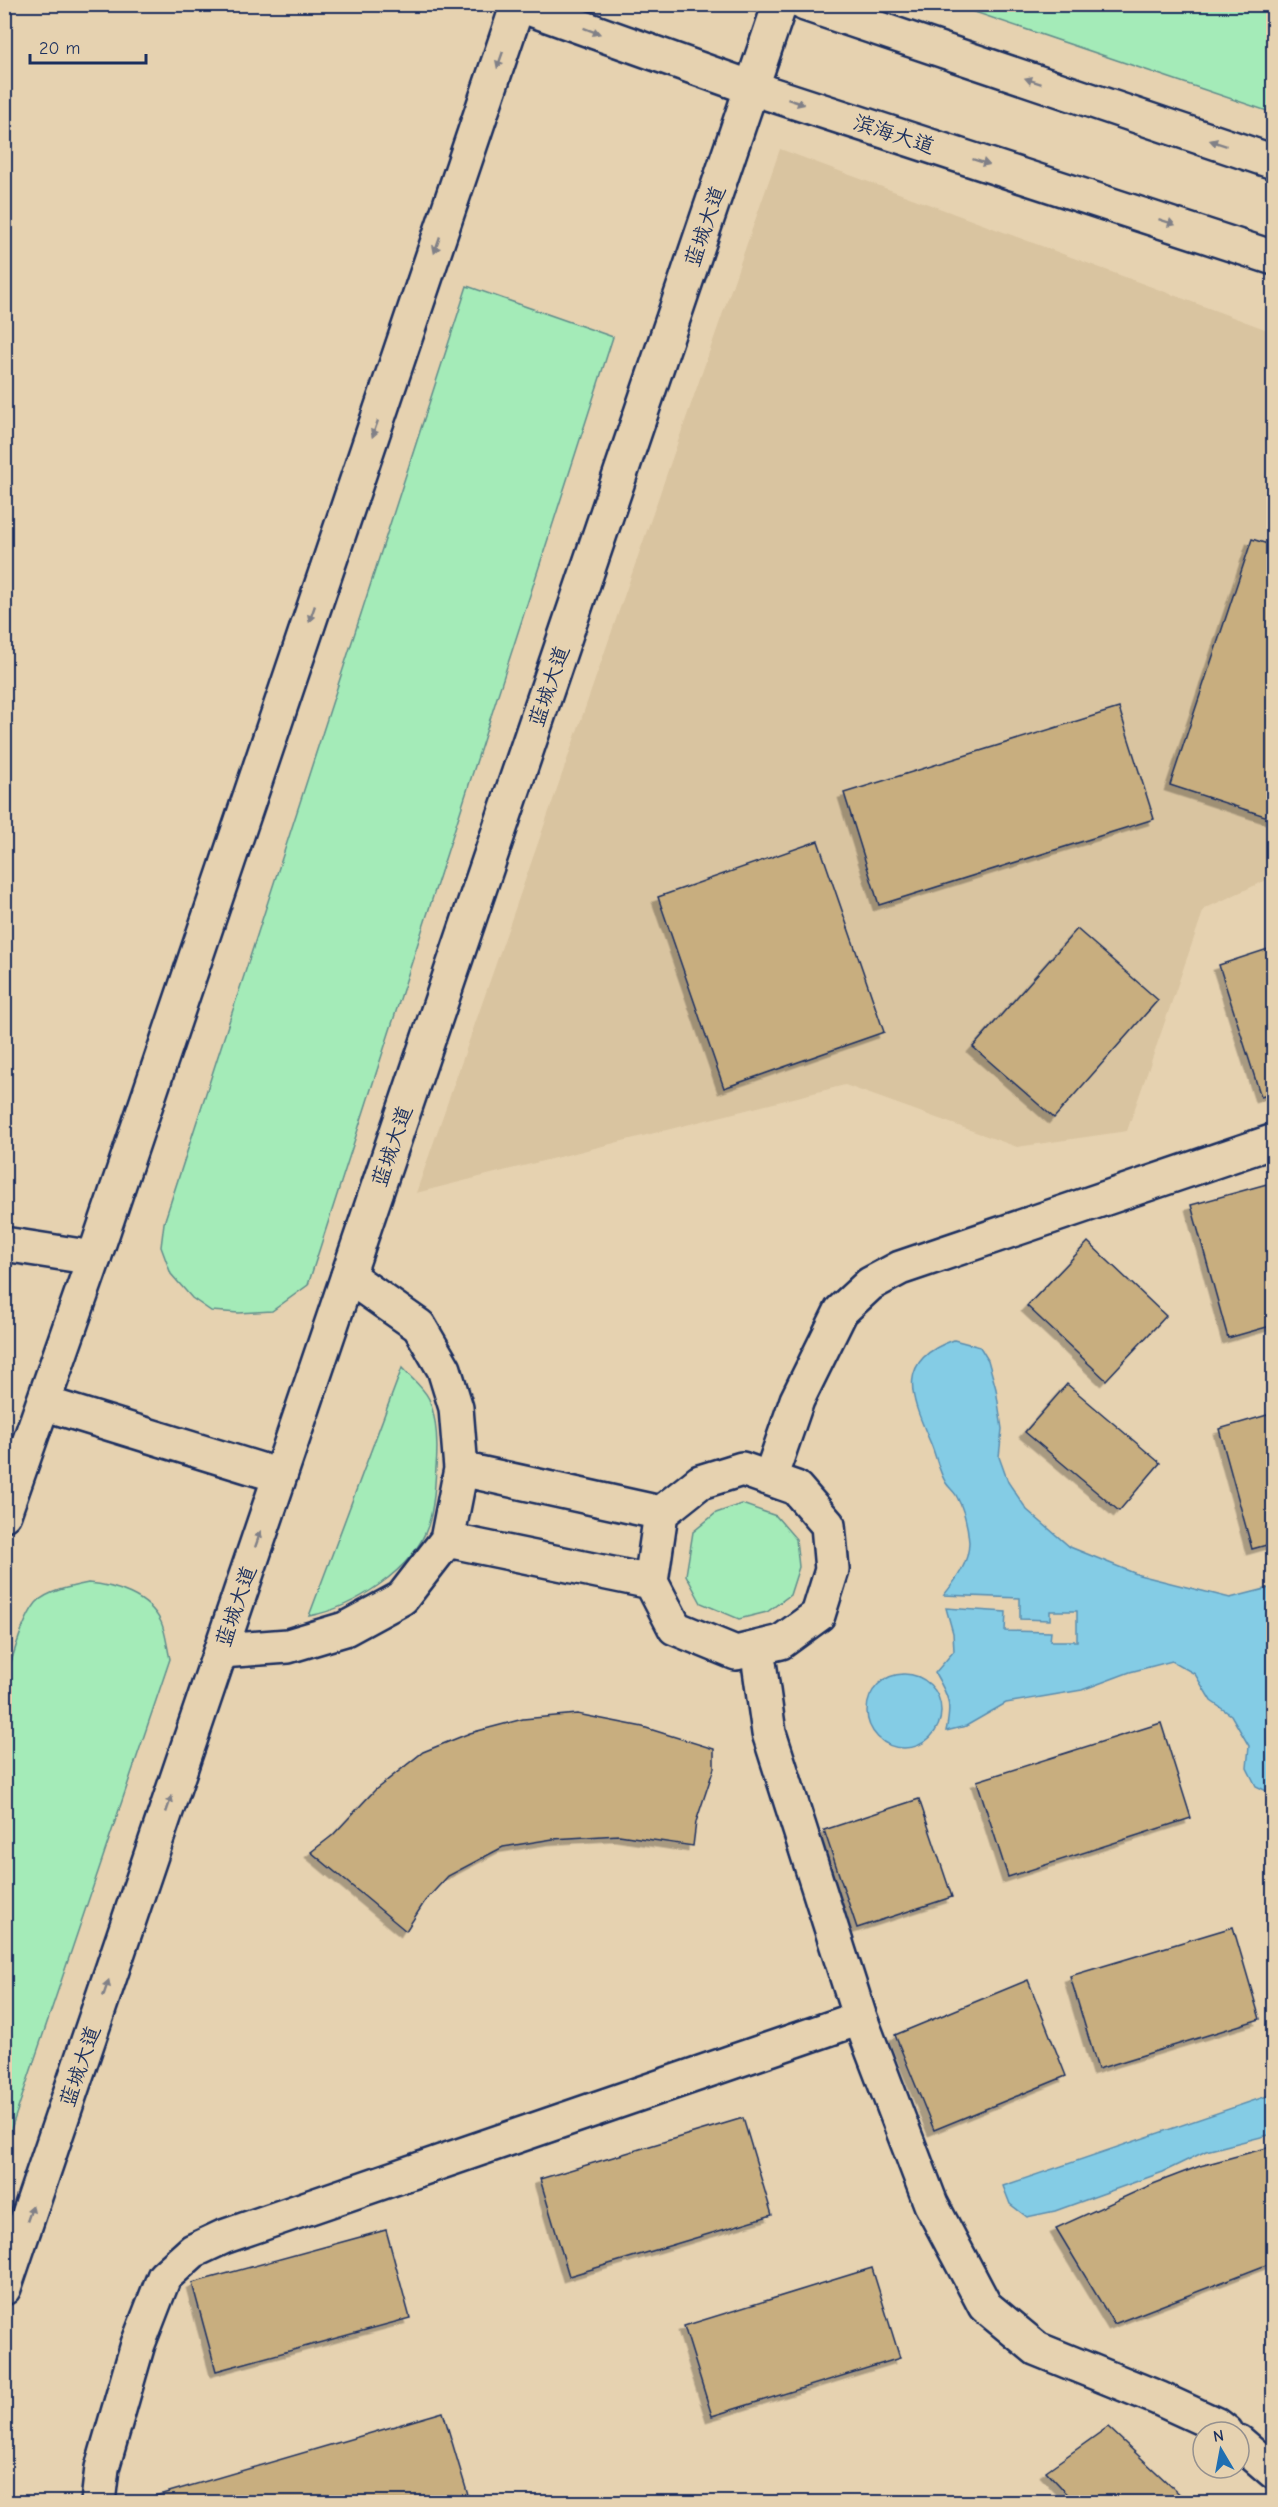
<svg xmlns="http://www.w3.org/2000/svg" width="1278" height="2507" font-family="'Comic Neue','LXGW WenKai TC',sans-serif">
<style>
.built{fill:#d9c4a0}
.green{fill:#a4ebb8;stroke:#608d8b;stroke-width:1.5}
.water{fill:#84cce5;stroke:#5a8daf;stroke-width:1.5}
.building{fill:#c8ae7f;stroke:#1b2f5e;stroke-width:1.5;filter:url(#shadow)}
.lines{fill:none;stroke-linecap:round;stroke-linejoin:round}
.street-casing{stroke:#1b2f5e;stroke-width:38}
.secondary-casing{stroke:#1b2f5e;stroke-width:38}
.highway-casing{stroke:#1b2f5e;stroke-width:38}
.street{stroke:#e6d2b0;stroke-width:33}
.secondary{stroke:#e6d2b0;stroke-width:33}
.highway{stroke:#e6d2b0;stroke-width:33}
.oneway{fill:#808087}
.labels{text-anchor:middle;stroke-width:4.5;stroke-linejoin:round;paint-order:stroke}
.street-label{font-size:21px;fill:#1b2f5e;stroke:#e6d2b0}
</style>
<defs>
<filter id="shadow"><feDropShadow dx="-5.5" dy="5.5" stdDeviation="0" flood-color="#0004"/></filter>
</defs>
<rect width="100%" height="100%" fill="#e6d2b0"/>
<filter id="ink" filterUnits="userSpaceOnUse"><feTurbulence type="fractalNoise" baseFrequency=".0167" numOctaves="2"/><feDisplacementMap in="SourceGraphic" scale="12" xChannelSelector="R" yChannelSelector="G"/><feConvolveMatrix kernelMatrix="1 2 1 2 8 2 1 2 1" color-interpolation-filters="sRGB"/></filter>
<g filter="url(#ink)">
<path class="built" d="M780 149 1273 332V877L1204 909 1127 1131 1017 1147 845 1085 416 1193Z"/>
<path class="green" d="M954 5H1273V113Z
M467 286 613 337 308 1285 272 1311 239 1313 211 1311 192 1298 171 1274 161 1247 164 1223Z
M402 1368C410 1377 424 1388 429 1399 437 1420 438 1445 436 1467 435 1486 434 1507 428 1526 413 1570 353 1608 309 1616Z
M742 1504 776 1516 796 1539 799 1567 790 1595 767 1612 739 1619 701 1603 686 1575 693 1532 716 1513Z
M88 1583C114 1585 149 1596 161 1622 166 1633 167 1647 170 1659L5 2147V1681C13 1658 21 1622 36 1603 47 1591 73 1586 88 1583Z"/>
<path class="water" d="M954 1340 980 1347 988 1360 996 1389 1002 1429 999 1457 1008 1482 1027 1510 1070 1547 1139 1575 1230 1598 1273 1587V1794L1256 1786 1247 1768 1249 1746 1231 1715 1211 1701 1195 1674 1172 1661 1130 1672 1082 1690 1006 1703 966 1726 946 1731C952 1703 949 1697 935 1673L954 1651 953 1633 946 1608 1006 1612 1005 1631 1051 1632 1050 1641H1077V1611H1050V1620L1020 1619V1598L944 1595C956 1580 969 1563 969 1542 968 1528 964 1510 957 1497 955 1492 949 1488 946 1483 939 1472 936 1456 931 1444 912 1399 893 1361 954 1340Z
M867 1711a37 37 0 1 1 74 0a37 37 0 1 1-74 0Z
M1273 2094V2134L1206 2151 1163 2172 1055 2211 1027 2217 1010 2204 1003 2186Z"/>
<path class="building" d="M1252 539 1274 546V819L1170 785Z
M1119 708 1154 819 879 905 844 793Z
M818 841 884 1032 724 1088 658 897Z
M1077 929 1158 1000 1054 1118 973 1047Z
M1274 947V1093L1261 1097 1219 965Z
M1274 1182V1325L1228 1338 1191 1205Z
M1088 1242 1166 1316 1106 1380 1027 1306Z
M1067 1384 1160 1463 1119 1511 1025 1432Z
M1274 1413V1543L1252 1549 1219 1429Z
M577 1714 643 1727 714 1749V1768L696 1822 693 1846 619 1835 553 1839 503 1847 448 1876 425 1901 406 1931 311 1852 333 1835 375 1790 423 1752 470 1733 523 1719Z
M1161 1723 1191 1818 1008 1877 977 1781Z
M919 1799 952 1897 857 1928 824 1830Z
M1233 1927 1260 2019 1098 2069 1070 1976Z
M1028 1980 1066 2076 934 2130 895 2035Z
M743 2118 772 2215 569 2276 540 2179Z
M1274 2146V2262L1114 2324 1056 2228 1153 2184 1200 2166Z
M386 2230 410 2318 216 2371 192 2283Z
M872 2268 900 2358 712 2416 684 2326Z
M443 2412 470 2502H146L145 2499Z
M1108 2427 1188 2502H1075L1046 2471Z"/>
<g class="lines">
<defs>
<path id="street" d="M4 1244 94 1258
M461 1469 661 1513
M742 1469 796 1488 828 1525 832 1570 818 1615 781 1642 736 1653 675 1628 651 1582 661 1513 700 1482Z
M770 1478 797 1400 841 1311 870 1284 900 1268 1274 1141
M447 1540 651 1582
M757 1648 769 1733 860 2018 931 2204 985 2306 1037 2349 1158 2398 1217 2425 1226 2432
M221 1651 288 1646 345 1629 402 1598 447 1540 461 1469 456 1408 444 1369 419 1326 348 1276
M1239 2442 1274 2472
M98 2502 102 2468 138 2344 164 2277 193 2251 223 2237 860 2018"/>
<path id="secondary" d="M43 1403 280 1476
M4 1514 94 1258 518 4
M4 2288 780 4"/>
<path id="highway" d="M517 4 752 88 1274 258
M805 4 1274 162"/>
</defs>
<use href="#street" class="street-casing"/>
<use href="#secondary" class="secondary-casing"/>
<use href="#highway" class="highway-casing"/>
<use href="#street" class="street"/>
<use href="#secondary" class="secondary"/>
<use href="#highway" class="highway"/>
</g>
<defs><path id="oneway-solid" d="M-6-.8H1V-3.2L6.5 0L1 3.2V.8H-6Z" transform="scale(1.5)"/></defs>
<g class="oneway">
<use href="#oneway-solid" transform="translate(592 31) rotate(20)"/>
<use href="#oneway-solid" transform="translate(500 60) rotate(109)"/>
<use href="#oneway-solid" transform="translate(1033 81) rotate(-161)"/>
<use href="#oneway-solid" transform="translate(796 102) rotate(18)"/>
<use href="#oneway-solid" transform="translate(1218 143) rotate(-162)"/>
<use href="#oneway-solid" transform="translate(981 162) rotate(18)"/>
<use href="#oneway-solid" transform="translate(1167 222) rotate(19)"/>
<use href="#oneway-solid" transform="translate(437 245) rotate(109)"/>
<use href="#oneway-solid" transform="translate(375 429) rotate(109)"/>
<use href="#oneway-solid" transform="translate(312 614) rotate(109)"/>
<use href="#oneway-solid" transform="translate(258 1539) rotate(-71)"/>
<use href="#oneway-solid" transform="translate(169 1804) rotate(-71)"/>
<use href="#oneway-solid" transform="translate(106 1988) rotate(-71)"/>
<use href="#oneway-solid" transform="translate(30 2213) rotate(-71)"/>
</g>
</g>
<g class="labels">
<g class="street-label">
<text transform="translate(894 134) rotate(18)" y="7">滨海大道</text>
<text transform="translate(705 226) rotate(-71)" y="7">蓝城大道</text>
<text transform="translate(549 686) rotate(-71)" y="7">蓝城大道</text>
<text transform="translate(392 1146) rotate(-71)" y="7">蓝城大道</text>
<text transform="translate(236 1606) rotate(-71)" y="7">蓝城大道</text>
<text transform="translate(80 2066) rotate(-71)" y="7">蓝城大道</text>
</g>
</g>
<rect width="1278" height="2507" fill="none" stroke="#e6d2b0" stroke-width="24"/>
<rect x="12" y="12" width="1254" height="2483" fill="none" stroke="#1b2f5e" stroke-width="2" filter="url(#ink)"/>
<g transform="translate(1221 2450) rotate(350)"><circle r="28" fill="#e6d2b0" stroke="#95918f" stroke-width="1.5"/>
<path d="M0-4.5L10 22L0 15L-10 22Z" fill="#1f6fb2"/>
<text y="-9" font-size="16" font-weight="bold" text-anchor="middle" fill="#1b2f5e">N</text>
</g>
<path d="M30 54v9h116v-9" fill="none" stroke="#1b2f5e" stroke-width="3"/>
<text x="39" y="54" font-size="18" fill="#1b2f5e" stroke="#e6d2b0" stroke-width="4.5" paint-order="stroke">20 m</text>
</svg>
